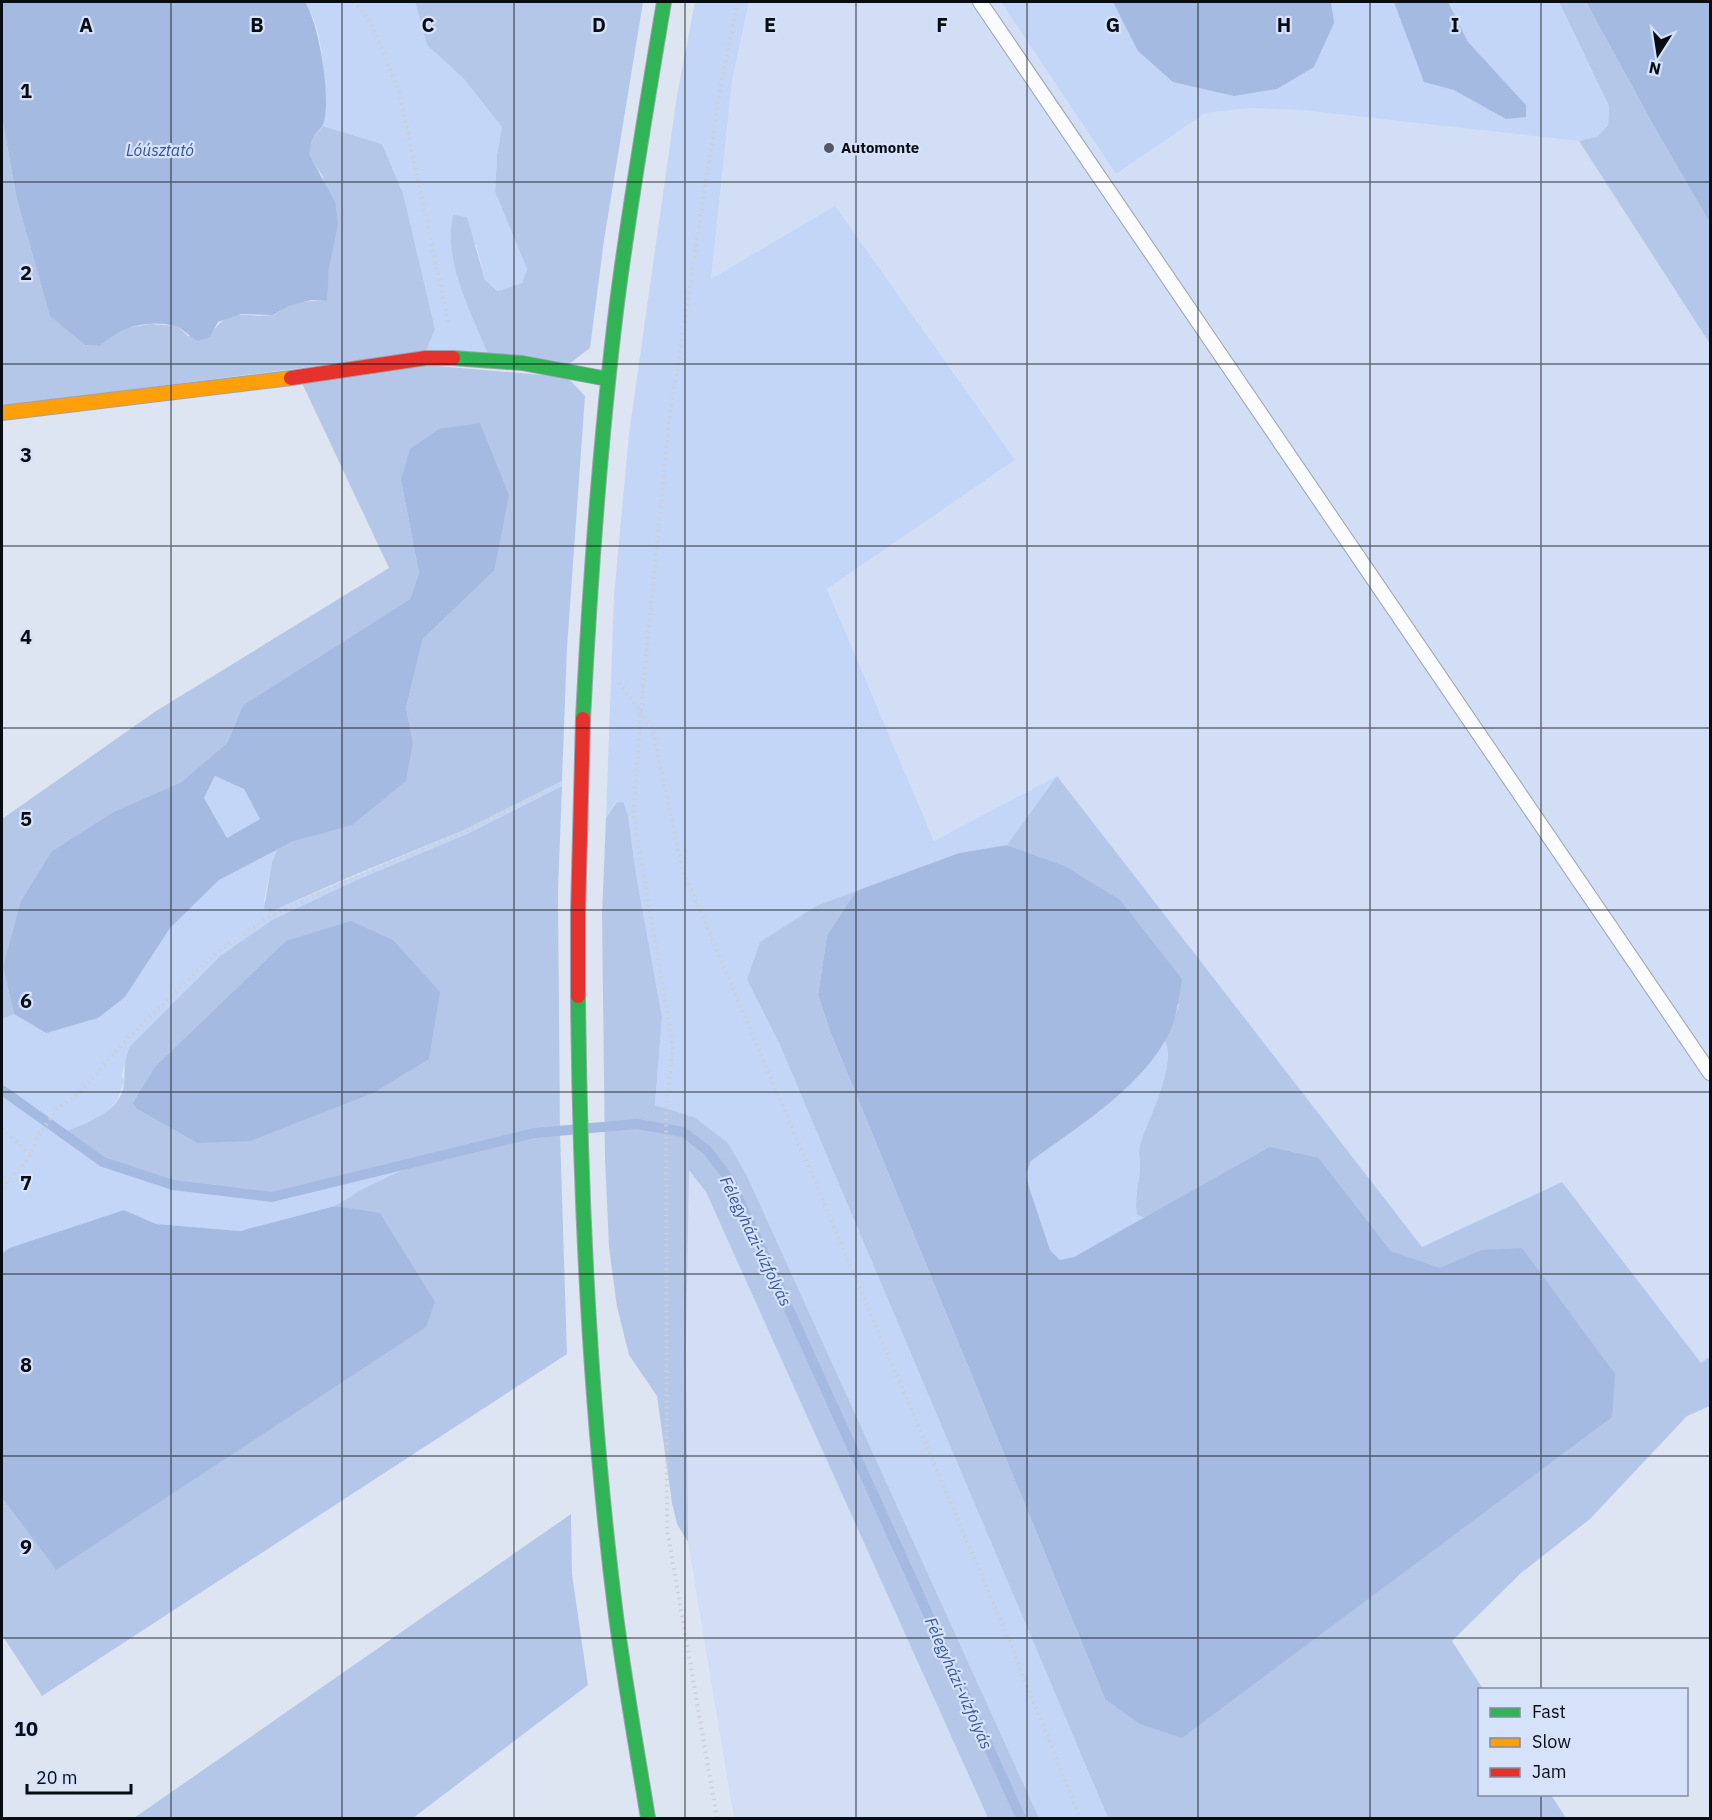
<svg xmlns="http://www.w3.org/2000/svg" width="1712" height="1820" font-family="'IBM Plex Sans',sans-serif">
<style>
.built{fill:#d1def5}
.green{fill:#c3d6f8}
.forest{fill:#b5c7e9;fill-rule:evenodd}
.water{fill:#a5bae0;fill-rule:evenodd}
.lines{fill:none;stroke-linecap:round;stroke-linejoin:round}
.stream{stroke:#a5bae0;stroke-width:10}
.lane-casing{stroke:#9da2ad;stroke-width:16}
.fast-casing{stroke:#9da2ad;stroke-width:16}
.slow-casing{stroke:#9da2ad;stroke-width:16}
.jam-casing{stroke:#9da2ad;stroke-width:16}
.path{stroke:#cdcfd3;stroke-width:4;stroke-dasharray:1.5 4.5;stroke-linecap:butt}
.lane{stroke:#fafbfd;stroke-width:14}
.fast{stroke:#30b455;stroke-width:14}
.slow{stroke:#ff9f0a;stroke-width:14}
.jam{stroke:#e5322d;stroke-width:14}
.grid{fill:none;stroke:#080c13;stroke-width:1.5;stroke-opacity:0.55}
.poi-dot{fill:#535861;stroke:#d5e2fa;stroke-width:2}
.labels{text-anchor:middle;stroke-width:4.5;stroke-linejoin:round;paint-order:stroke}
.poi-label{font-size:15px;font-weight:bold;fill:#080c13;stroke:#d5e2fa;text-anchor:start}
.water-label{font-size:16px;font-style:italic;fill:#345492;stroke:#d5e2fa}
.grid-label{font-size:20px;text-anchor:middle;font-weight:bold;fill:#080c13;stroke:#d5e2fa;stroke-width:4.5;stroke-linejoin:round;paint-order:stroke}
</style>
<rect width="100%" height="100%" fill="#dde5f2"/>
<path class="built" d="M749 2H1001L1116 174 1205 113 1250 108 1300 110 1579 141 1710 344V1357L1701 1364 1562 1182 1422 1248 1057 776 934 841 827 589 1015 460 711 280 732 81Z
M689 1170 706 1192 988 1818H734L688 1542 686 1348Z"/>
<path class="green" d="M305 2H415L427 45 463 78 502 127 497 155 495 192 527 269 522 283 499 291 485 280 476 244 457 277 488 354 426 352 435 329 403 193 382 144 323 126C326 91 325 31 305 2Z
M695 2H749L732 81 711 279 835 206 1015 460 827 589 934 841 1057 776 1007 845 959 853 818 905 747 980 779 1043 1108 1818H1039L748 1178 694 1117 655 1105 662 1017 636 874 628 815 615 803 606 818 614 596 629 434 677 95Z
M1001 2H1559L1609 106 1608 125 1598 136 1579 141 1300 110 1250 108 1205 113 1116 174Z
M215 776 244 789 260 819 227 838 204 798Z
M562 781V786L467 834 354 881 272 920 220 956 130 1046 122 1075 124 1082 117 1101 103 1115 66 1132 272 1195 387 1169 534 1131 560 1129V1132L534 1134 413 1165 364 1188 335 1206 240 1231 156 1224 124 1210 9 1248 2 1254V1019L14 1014 46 1033 125 997 170 928 219 880 277 850 272 862 264 901 270 912 464 830Z
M1165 1041C1177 1065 1148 1119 1140 1145 1138 1152 1140 1160 1140 1168 1139 1184 1134 1199 1137 1215L1145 1218 1074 1257 1060 1260 1050 1250 1029 1187 1026 1174 1031 1161 1100 1110 1139 1075Z"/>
<path class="forest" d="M415 2H643L604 240 590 348 569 364 488 354C471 311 443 263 453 215L467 217 485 280 498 291 522 283 527 269 495 192 497 155 502 127 463 78 427 45Z
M1559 2H1586L1656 130 1710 223V344L1579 141 1598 136 1608 125 1609 106Z
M2 117 17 200 50 315 85 345 100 346 111 336 127 328 150 324 177 326 188 336H210C230 304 243 319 272 315 278 314 283 308 289 306 301 301 314 300 326 301L329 268 323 177 308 154 313 137 323 126 382 144 403 193 435 329 426 352 2 406Z
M426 365 567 377 585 396 567 648 562 781 464 830 352 876 270 912 264 908 272 862 277 850 294 841 413 742 406 708 423 639 494 571 401 480 419 573 410 599 243 705 227 743 181 782 113 812 52 851 3 967 14 1014 2 1019V819L156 711 389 568 302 383Z
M1057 776 1422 1247 1562 1182 1701 1363 1710 1357V1406L1687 1416 1590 1519 1521 1573 1452 1641 1483 1689 1480 1690V1794L1551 1795 1566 1818H1108L779 1043 747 980 760 942 818 905 856 891 827 935 818 995 830 1031 1105 1699 1481 1250 1440 1269 1391 1251 1319 1158 1145 1218 1137 1215C1134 1199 1139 1184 1140 1168 1140 1160 1138 1152 1140 1145 1148 1119 1177 1065 1165 1041L1179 1005 1063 865 1007 845Z
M562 786 558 891 560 1129 534 1131 387 1169 272 1195 174 1183 103 1160 65 1132C87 1122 122 1112 124 1083 125 1067 124 1062 130 1046L220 956 272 920 354 881 467 834ZM286 941 197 1143 137 1109Z
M623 802 628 815 636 874 662 1017 655 1105 694 1117 728 1143 748 1178 1039 1818H988L706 1192 689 1170 686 1348 688 1542 677 1524 672 1503 657 1396 629 1355 617 1307 609 1247 605 1158 602 915 606 818 616 803Z
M560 1132 567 1354 42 1696 2 1635V1498L56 1570 380 1214 335 1206 364 1188 413 1165 534 1134Z
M571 1514 572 1574 588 1685 413 1818H134Z"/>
<path class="water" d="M2 2H305C319 23 332 100 323 125 321 129 316 132 314 136 311 141 310 148 309 154L335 202 338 224 329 268 327 301 311 300 289 306 273 315 241 314 218 322 210 337 198 341C191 338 181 327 175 326 147 319 120 327 100 346L85 345 50 316 17 200 2 117Z
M1113 2H1331L1334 23 1314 67 1277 89 1234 96 1173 82 1138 51Z
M1394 2H1448L1468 42 1526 105V117L1506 119 1454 90 1424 82Z
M1586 2H1710V223L1656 130Z
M480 423 509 495 494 571 423 639 406 708 413 742 406 781 352 825 294 841 219 880 170 928 125 997 98 1018 46 1033 14 1014 3 967 21 901 52 851 113 812 181 782 227 743 243 705 410 599 419 573 401 480 410 449 439 429ZM215 776 244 789 260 819 227 838 204 798Z
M1007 845 1063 865 1120 900 1182 979C1179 1000 1176 1023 1165 1041 1134 1093 1078 1126 1031 1161L1026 1174 1029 1187 1050 1250 1060 1260 1074 1257 1270 1147 1319 1158 1391 1251 1440 1268 1481 1250 1522 1248 1615 1374 1612 1417 1182 1738 1140 1724 1105 1699 830 1031 818 995 827 935 856 891 959 853Z
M351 921 393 940 440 992 429 1059 373 1093 250 1141 197 1143 137 1109 133 1103 155 1067 286 941Z
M335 1206 380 1213 435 1302 426 1327 56 1570 2 1498V1254L9 1248 124 1210 156 1224 240 1231Z"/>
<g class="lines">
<path class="stream" d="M2 1090 103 1162 173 1185 272 1197 534 1133 637 1124 683 1132 707 1150 730 1180 1021 1818"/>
<defs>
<path id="lane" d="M980 2 1710 1073"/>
<path id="fast" d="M453 358 522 363 608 379
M583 719C590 580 600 441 617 303 630 202 647 102 664 2
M578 996C580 1203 590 1411 616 1616 625 1684 637 1751 648 1818"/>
<path id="slow" d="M2 413 291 378"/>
<path id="jam" d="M291 378 426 358H453
M578 996V912L583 719"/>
</defs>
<use href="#lane" class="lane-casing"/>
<use href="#fast" class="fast-casing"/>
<use href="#slow" class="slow-casing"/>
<use href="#jam" class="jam-casing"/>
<path class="path" d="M353 2 369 18 399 92 449 325
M619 683 652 727 682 868 1008 1638 1080 1818
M2 1129 31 1155
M2 1188 31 1155 38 1136 58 1108 79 1093 126 1040 216 953 271 916 353 878 465 832 546 791
M717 1818 667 1529 666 1108 673 1047 633 814 641 710 669 422 721 83 738 2"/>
<use href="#lane" class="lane"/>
<use href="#fast" class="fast"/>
<use href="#slow" class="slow"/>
<use href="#jam" class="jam"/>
</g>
<path class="grid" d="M171 2V1818M342 2V1818M514 2V1818M685 2V1818M856 2V1818M1027 2V1818M1198 2V1818M1370 2V1818M1541 2V1690M2 182H1710M2 364H1710M2 546H1710M2 728H1710M2 910H1710M2 1092H1710M2 1274H1710M2 1456H1710M2 1638H1710M1541 1794V1818"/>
<circle class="poi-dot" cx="829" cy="148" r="6"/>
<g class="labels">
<g class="poi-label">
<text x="841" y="153">Automonte</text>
</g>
<g class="water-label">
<text x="160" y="156">Lóúsztató</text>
<text transform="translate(756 1241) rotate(64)" y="6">Félegyházi-vízfolyás</text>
<text transform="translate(959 1683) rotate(66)" y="6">Félegyházi-vízfolyás</text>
</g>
</g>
<g class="grid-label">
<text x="86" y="32">A</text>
<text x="257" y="32">B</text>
<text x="428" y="32">C</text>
<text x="599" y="32">D</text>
<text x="770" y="32">E</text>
<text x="942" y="32">F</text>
<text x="1113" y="32">G</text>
<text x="1284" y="32">H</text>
<text x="1455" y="32">I</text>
<text x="26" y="98">1</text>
<text x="26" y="280">2</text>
<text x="26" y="462">3</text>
<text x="26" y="644">4</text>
<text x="26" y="826">5</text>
<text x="26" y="1008">6</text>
<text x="26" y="1190">7</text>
<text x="26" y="1372">8</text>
<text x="26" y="1554">9</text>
<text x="26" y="1736">10</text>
</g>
<rect width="1712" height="1820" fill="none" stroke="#080c13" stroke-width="6"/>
<rect x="1478" y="1688" width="210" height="108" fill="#d5e2fa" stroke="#838c9e" stroke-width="1.5"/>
<rect x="1490" y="1708" width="30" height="9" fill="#30b455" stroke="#838c9e" stroke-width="1.5"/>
<text x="1532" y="1718" font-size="18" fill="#080c13">Fast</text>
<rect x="1490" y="1738" width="30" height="9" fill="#ff9f0a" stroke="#838c9e" stroke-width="1.5"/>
<text x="1532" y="1748" font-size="18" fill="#080c13">Slow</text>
<rect x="1490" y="1768" width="30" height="9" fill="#e5322d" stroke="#838c9e" stroke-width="1.5"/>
<text x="1532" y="1778" font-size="18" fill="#080c13">Jam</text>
<g transform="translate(1658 54) rotate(192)" stroke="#d5e2fa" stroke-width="4.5" paint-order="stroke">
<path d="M0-4.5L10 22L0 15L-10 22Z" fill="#080c13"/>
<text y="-9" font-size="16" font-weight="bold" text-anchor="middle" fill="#080c13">N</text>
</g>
<path d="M27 1784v9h104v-9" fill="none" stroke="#080c13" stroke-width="3"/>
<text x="36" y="1784" font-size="18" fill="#080c13" stroke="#d5e2fa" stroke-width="4.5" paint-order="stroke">20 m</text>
</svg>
